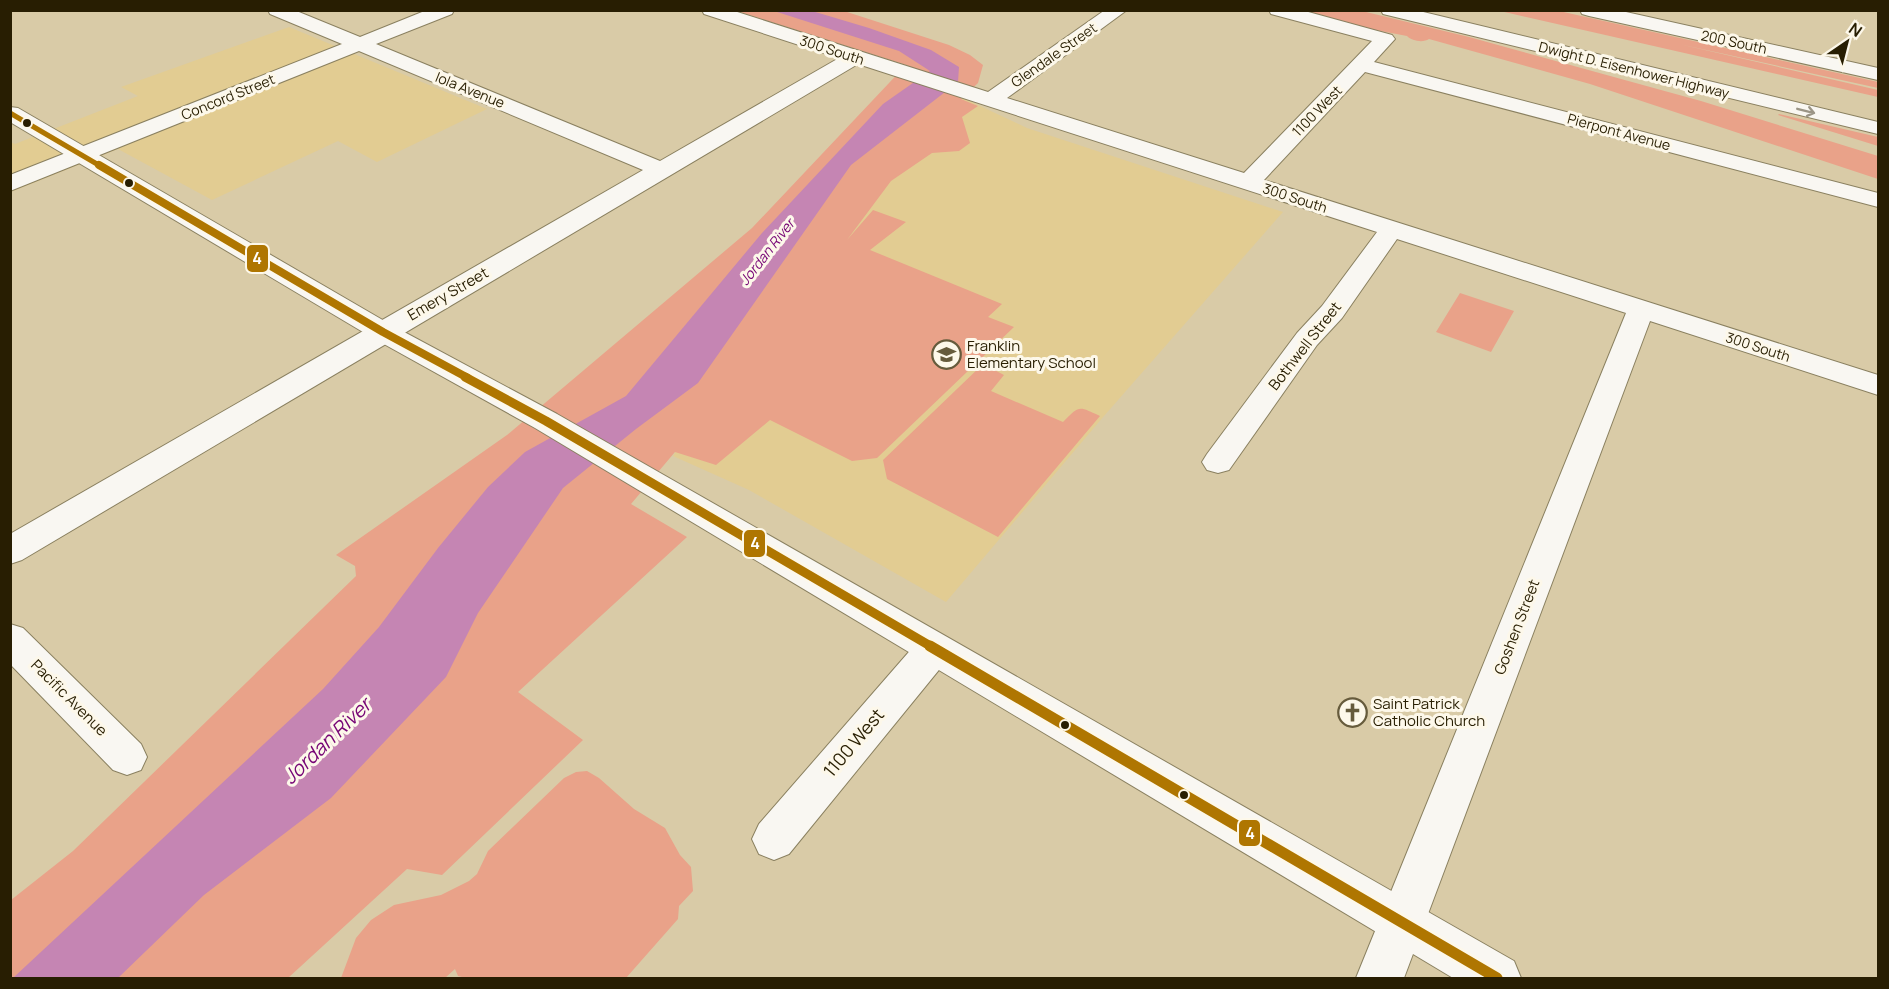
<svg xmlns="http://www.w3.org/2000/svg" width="1889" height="989" font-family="Manrope,sans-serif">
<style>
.built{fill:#e2cc92}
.green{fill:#e9a289}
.water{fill:#c585b3}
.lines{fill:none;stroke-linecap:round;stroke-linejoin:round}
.minor-casing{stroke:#8a8060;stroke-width:2}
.major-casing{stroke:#8a8060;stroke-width:2}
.highway-casing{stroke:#8a8060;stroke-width:2}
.minor{fill:#f9f7f2;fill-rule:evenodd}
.major{fill:#f9f7f2;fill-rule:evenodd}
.highway{fill:#f9f7f2;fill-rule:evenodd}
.bus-1-far3-casing{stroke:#fdf8ea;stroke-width:8}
.bus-1-far2-casing{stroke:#fdf8ea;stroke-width:11}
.bus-1-far1-casing{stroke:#fdf8ea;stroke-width:14}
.bus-1-casing{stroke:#fdf8ea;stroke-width:16}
.bus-1-far3{stroke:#af7601;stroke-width:5}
.bus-1-far2{stroke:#af7601;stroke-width:8}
.bus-1-far1{stroke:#af7601;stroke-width:9}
.bus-1{stroke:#af7601;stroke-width:11}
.oneway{stroke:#9b9586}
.bus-dot{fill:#281e02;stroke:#fdf8ea;stroke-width:2}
.labels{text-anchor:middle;stroke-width:6;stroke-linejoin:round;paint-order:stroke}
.far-street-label{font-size:14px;fill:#281e02;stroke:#fdf8ea}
.far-water-label{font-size:14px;font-style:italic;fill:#760475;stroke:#fdf8ea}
.street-label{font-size:15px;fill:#281e02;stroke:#fdf8ea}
.poi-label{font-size:15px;fill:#281e02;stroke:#fdf8ea;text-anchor:start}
.near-street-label{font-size:18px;fill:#281e02;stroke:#fdf8ea}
.near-water-label{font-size:20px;font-style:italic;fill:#760475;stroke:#fdf8ea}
.line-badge{stroke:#fdf8ea;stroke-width:2}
.badge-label{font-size:16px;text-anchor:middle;font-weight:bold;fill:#fff}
</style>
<rect width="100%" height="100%" fill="#d9cba7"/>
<path class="built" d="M289 27 487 109 377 162 338 141 212 200 118 149 11 192 10 142 15 144 138 96 121 87Z
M963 98 1027 128 1283 212 1104 416 946 602 749 490 673 456 727 366 947 110Z"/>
<path class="green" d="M737 11H844L949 45 970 55 983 65 978 83 961 99 978 106 962 117 970 143 959 151 932 153 891 181 847 240 873 210 906 222 870 250 1002 304 988 317 1014 327 877 458 852 461 770 420 716 465 675 452 631 504 687 537 518 692 583 740 442 875 407 869 288 978H11V900L73 851 356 576 355 566 336 555 507 435 752 228 906 65Z
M1294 11H1362L1469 37 1701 101 1878 156V179L1590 84 1429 39C1423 43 1412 41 1407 36L1360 27Z
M1500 11H1559L1878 82V88L1679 44 1878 90V97Z
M1779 114 1878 137V146L1778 115Z
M1460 293 1514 311 1491 352 1436 332Z
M983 364 1004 375 991 391 1063 422C1080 405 1078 406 1100 416L998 537 887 479 883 460Z
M587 771 599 778 634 809 665 828 680 855 691 867 693 891 679 906 678 919 626 978H466L458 976 455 969 445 978H341L356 938 371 920 394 905 441 895 469 881 477 874 488 851 564 778 576 772Z"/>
<path class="water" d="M774 11H812L869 28 931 50 959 67 958 82 851 165 698 383 636 429 563 488 478 613 446 677 331 798 204 895 118 978H13L323 689 379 627 438 548 488 487 525 452 626 396 762 233 883 104 930 71 899 51Z"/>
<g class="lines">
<defs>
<path id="minor" d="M268 10H294L360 37 427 10H454L452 14 376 44 660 161 839 58 704 14 702 10H731L988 92 1105 10H1127L1007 98 1244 173 1372 41 1271 14 1269 10H1301L1392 35 1395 39 1374 62 1878 193V207L1365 72 1264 180 1878 375V395L1650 321 1404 978H1356L1626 313 1397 239 1342 318 1317 345 1229 470 1218 473 1207 470 1202 462 1207 454 1297 333 1322 306 1377 232 858 64 22 560 10 564V534L643 170 359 51 10 191V175L342 44 270 14Z
M1580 10H1617L1878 68V80L1589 16 1582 14Z
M10 624 23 628 141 744 147 757 141 770 127 775 113 770 10 664Z
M934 633 947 638 953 649 947 660 789 854 774 860 759 854 752 839 759 824 921 638Z"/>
<path id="major" d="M10 107 18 108 393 326 557 414 1514 961 1521 978H1453L535 428 373 338 10 122Z"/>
<path id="highway" d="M1381 10H1415L1878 122V134L1383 14Z"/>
</defs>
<use href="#minor" class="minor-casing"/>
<use href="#major" class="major-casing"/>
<use href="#highway" class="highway-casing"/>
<use href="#minor" class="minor"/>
<use href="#major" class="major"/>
<use href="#highway" class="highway"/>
<defs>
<path id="bus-1-far3" d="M10 113 102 167"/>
<path id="bus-1-far2" d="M99 165 383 332 468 378"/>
<path id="bus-1-far1" d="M465 377 546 421 932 647"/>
<path id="bus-1" d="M930 646 1497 978"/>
</defs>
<use href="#bus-1-far3" class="bus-1-far3-casing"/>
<use href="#bus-1-far2" class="bus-1-far2-casing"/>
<use href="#bus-1-far1" class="bus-1-far1-casing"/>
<use href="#bus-1" class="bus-1-casing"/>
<use href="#bus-1-far3" class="bus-1-far3"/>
<use href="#bus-1-far2" class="bus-1-far2"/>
<use href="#bus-1-far1" class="bus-1-far1"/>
<use href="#bus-1" class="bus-1"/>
</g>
<defs><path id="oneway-shaft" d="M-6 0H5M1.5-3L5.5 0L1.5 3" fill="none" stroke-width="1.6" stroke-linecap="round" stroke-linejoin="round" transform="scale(1.5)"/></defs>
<use class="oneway" href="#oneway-shaft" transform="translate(1806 111) rotate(14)"/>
<defs>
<symbol id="school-ring" viewBox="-11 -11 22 22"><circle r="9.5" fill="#fdf8ea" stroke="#665b3c" stroke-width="1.5"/><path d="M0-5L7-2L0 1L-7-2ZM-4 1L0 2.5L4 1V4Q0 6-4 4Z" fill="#665b3c"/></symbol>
<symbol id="church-ring" viewBox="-11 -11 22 22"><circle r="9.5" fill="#fdf8ea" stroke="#665b3c" stroke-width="1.5"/><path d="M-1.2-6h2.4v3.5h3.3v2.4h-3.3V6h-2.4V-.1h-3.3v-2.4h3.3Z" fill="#665b3c"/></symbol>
</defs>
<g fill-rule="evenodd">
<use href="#school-ring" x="930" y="338" width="33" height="33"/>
<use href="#church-ring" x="1336" y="696" width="33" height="33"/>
</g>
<g class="bus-dot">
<circle cx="27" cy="123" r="5"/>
<circle cx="129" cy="183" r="5"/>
<circle cx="1065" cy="725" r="5"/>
<circle cx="1184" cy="795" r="5"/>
</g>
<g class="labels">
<g class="far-street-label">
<text transform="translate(1734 42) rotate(12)" y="5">200 South</text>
<text transform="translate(832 50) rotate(18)" y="5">300 South</text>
<text transform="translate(1054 55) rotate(-35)" y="5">Glendale Street</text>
<text transform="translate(1634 70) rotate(14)" y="5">Dwight D. Eisenhower Highway</text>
<text transform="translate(470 90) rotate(22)" y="5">Iola Avenue</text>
<text transform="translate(228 97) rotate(-22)" y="5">Concord Street</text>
<text transform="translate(1317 111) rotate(-46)" y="5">1100 West</text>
<text transform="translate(1619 132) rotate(15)" y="5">Pierpont Avenue</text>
<text transform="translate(1295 198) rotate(18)" y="5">300 South</text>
<text transform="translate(1758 347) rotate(18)" y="5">300 South</text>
</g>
<g class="far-water-label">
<text transform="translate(767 252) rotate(-52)" y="5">Jordan River</text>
</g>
<g class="street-label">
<text transform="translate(448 294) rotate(-30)" y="5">Emery Street</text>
<text transform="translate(1305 346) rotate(-52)" y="5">Bothwell Street</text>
<text transform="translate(1517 627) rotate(-69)" y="5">Goshen Street</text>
<text transform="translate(69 698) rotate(45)" y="5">Pacific Avenue</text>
</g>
<g class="poi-label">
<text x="967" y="351">Franklin<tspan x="967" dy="17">Elementary School</tspan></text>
<text x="1373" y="709">Saint Patrick<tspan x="1373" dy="17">Catholic Church</tspan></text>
</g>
<g class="near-street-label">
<text transform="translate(854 743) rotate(-50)" y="6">1100 West</text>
</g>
<g class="near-water-label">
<text transform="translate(327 741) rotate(-44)" y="7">Jordan River</text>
</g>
</g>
<g class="line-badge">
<rect x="246" y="244" width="23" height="29" rx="6" fill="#af7601"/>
<rect x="743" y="529" width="23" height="29" rx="6" fill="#af7601"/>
<rect x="1238" y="819" width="23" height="28" rx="6" fill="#af7601"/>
</g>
<g class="badge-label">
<text x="257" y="264">4</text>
<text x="755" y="549">4</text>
<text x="1250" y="839">4</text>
</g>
<rect width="1889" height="989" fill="none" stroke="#281e02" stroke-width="24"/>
<g transform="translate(1847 42) rotate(35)" stroke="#fdf8ea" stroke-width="4.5" paint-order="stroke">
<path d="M0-4.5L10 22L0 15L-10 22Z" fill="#281e02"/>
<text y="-9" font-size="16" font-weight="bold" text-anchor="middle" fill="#281e02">N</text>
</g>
</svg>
